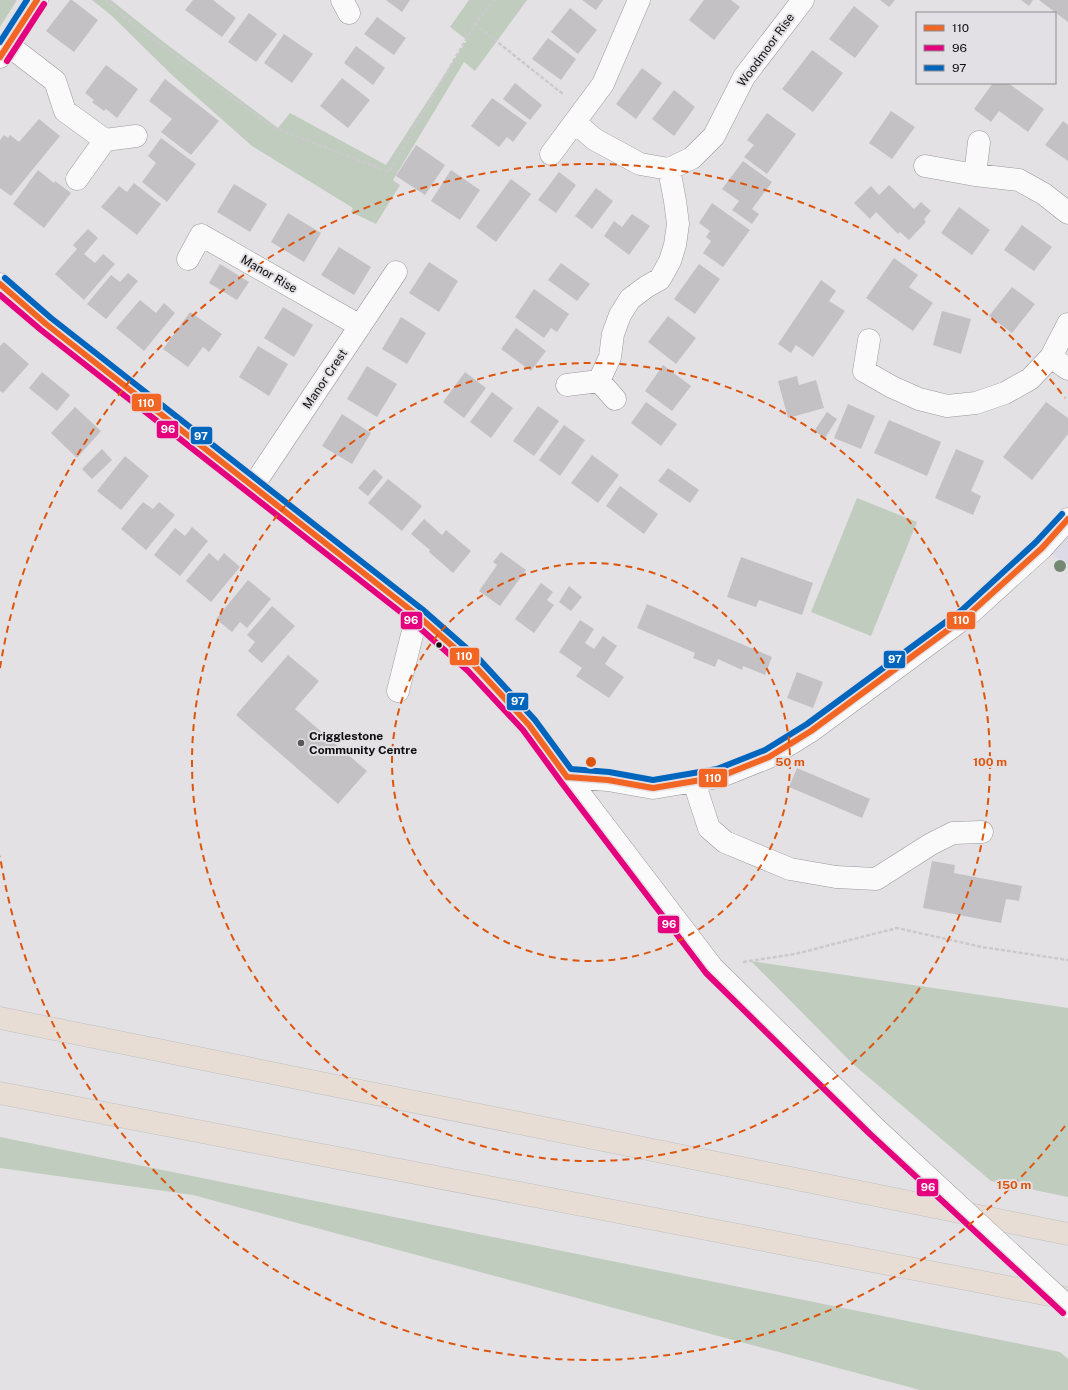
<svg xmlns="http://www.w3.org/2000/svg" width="1068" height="1390" font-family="'Public Sans',sans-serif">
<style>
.education{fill:#dcdae7}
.green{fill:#bfccbe}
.building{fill:#c3c1c3}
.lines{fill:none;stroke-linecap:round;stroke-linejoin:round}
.minor-casing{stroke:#9a999b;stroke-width:23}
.highway-casing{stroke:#c0c0c1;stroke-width:23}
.path{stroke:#cbcacb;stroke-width:2.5;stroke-dasharray:4 2;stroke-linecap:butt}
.minor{stroke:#fbfafb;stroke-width:22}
.highway{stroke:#e7ddd4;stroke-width:22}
.minor-bridge-casing{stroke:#9a999b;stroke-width:23;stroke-linecap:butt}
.minor-bridge{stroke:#fbfafb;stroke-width:22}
.bus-1-casing{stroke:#e3e0e5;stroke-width:9}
.bus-2-casing{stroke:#e3e0e5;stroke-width:9}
.bus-3-casing{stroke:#e3e0e5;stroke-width:9}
.bus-1{stroke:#f26522;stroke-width:6}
.bus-2{stroke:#e5007d;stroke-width:6}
.bus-3{stroke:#0065bd;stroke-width:6}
.tree{fill:#748972}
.ring{fill:none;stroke:#dd550c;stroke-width:2;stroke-dasharray:7 5}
.bus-dot{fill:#0e0d0f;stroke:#e3e0e5;stroke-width:1.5}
.poi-dot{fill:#59575a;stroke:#e3e0e5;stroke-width:1.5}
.labels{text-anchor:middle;stroke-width:4;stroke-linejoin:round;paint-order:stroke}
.street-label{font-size:12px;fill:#0e0d0f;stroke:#e3e0e5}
.poi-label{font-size:12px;font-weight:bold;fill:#0e0d0f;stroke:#e3e0e5;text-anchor:start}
.centre{fill:#dd550c;stroke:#e3e0e5;stroke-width:2}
.ring-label{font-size:12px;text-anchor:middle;font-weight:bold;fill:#dd550c;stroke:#e3e0e5;stroke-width:4;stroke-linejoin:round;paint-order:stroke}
.line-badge{stroke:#e3e0e5;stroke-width:1.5}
.badge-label{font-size:11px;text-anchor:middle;font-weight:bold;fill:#fff}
</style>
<rect width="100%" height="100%" fill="#e3e1e4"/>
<path class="education" d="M1068 534V565L1050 553Z"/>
<path class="green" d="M0 0H17L0 27Z
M92 0H111L161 40 278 128 290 113 386 165 467 40 450 27 469 0H527L475 71 464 62 393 180 400 185 376 224 351 212 353 208 252 146 173 76 112 16Z
M857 498 917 522 871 636 811 612Z
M751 961 1068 1008V1197L991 1181 853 1064Z
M0 1137 1060 1352 1068 1359V1390H920L193 1195 0 1168Z"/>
<path class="building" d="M70 0H72L98 20 74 52 46 31Z
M193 0H213L236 18 222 37 185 10Z
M386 0H410L402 12Z
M582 0H603L596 10Z
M704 0H731L740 7 714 40 689 20Z
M880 0H895L889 7Z
M1021 0H1033L1029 6Z
M1039 0H1068V22L1052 10Z
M854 6 879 26 855 58 829 39Z
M570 8 597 30 578 54 551 32Z
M249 13 277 34 256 62 228 42Z
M377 17 406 38 394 55 364 34Z
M284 34 313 54 292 83 264 63Z
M548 38 576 59 561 80 532 59Z
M356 46 385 68 373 85 344 63Z
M812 50 843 73 813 112 782 89Z
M106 65 138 89 117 118 106 109 104 111 92 102 94 100 85 93Z
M642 68 662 83 636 119 616 104Z
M342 78 370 100 348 128 320 106Z
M165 79 219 121 191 155 161 132 172 119 149 101Z
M515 83 542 105 530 120 503 99Z
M993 83H1008L1044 109 1028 132 999 111 991 122 974 109Z
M674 90 695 107 674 136 652 119Z
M492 98 527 123 513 142 507 137 499 147 471 126Z
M891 111 915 127 892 159 869 143Z
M767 113 796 134 767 174 744 157 754 145 747 140Z
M39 119 60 136 11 196 0 188V140L4 135 8 138 10 135 19 142Z
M1063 121 1068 125V161L1045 145Z
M161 138 196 164 167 202 142 182 156 163 148 156Z
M416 145 445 165 425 195 396 176Z
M743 161 772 182 752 209 759 214 752 224 732 210 739 201 722 189Z
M38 170 54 183 55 181 71 193 44 228 13 204Z
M451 170 480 190 460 220 431 201Z
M559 172 576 185 556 213 538 200Z
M511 179 531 194 496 242 476 227Z
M134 183 161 204 137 235 101 207 119 186 127 192Z
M234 184 267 204 250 232 217 212Z
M889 185 914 209 921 202 931 211 924 219 926 222 909 240 900 232 898 234 876 212 870 219 854 203 871 186 879 195Z
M596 188 613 201 592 229 575 216Z
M712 203 750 230 723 267 703 253 711 241 706 237 710 231 699 223Z
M959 207 990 230 972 255 941 233Z
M288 213 321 233 304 262 271 242Z
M632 214 650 226 629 255 604 236 614 221 622 227Z
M1022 225 1052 247 1034 271 1004 250Z
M88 229 98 238 84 254 95 263 103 254 115 264 84 300 55 274 77 249 73 245Z
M339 247 371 267 354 295 321 275Z
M894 258 918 275 909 287 933 303 913 331 866 298Z
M429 262 458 281 439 312 409 293Z
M561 263 590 284 577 301 548 280Z
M220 264 249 282 237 300 209 283Z
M699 264 720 279 695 314 674 299Z
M128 273 138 281 106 319 87 304 111 275 120 282Z
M821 280 836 291 829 301 845 311 813 357 796 345 791 353 778 344Z
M1012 287 1035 304 1012 333 989 316Z
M534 289 569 314 557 332 551 328 544 338 515 317Z
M140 300 156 313 164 303 175 313 144 351 116 328Z
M283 307 313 325 294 357 264 338Z
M942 311 971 319 961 354 933 345Z
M190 312 222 334 209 352 203 347 188 367 163 349Z
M668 316 696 338 676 364 648 342Z
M401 317 426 333 407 364 382 349Z
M516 328 546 351 531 371 501 349Z
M4 342 29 364 3 393 0 391V346Z
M258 346 288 364 269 396 239 377Z
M663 365 691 386 672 411 645 391Z
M367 366 397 384 377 417 347 399Z
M42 372 70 395 57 411 29 388Z
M465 372 486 388 464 418 443 402Z
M797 376 799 385 816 380 824 408 788 418 778 381Z
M492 392 513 408 491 438 470 422Z
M646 402 677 424 661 446 631 423Z
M1046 402 1068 418V434L1032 480 1003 457Z
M848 404 875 416 861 449 834 438Z
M538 406 559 421 534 456 513 441Z
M75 407 101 431 77 458 51 433Z
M827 412 837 419 825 438 814 431Z
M342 414 371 433 352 464 322 446Z
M889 420 941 442 927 476 874 453Z
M564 425 585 440 560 476 539 460Z
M102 449 112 460 92 479 82 469Z
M956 449 984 461 971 491 981 496 973 515 935 498Z
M592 455 619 475 598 503 571 483Z
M125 456 149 476 121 510 97 491Z
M668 468 699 490 690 503 658 481Z
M374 469 383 477 368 496 358 488Z
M388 479 422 506 402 531 368 503Z
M620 486 658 514 644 534 606 506Z
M143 502 153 509 159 502 175 515 146 550 121 529Z
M424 519 442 535 446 530 471 551 453 573 429 552 430 550 411 534Z
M192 527 208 541 180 576 154 555 175 528 185 536Z
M501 552 526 570 500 606 479 591 497 565 493 562Z
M209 553 218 561 224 553 240 567 211 602 186 581Z
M741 557 813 583 802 615 759 600 756 607 727 597Z
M248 580 271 599 247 628 240 622 232 632 216 619Z
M541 583 553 592 547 600 554 605 534 633 515 619Z
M569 586 582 597 571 611 559 602Z
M647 604 772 657 765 675 743 666 742 670 718 659 715 667 693 658 695 653 637 628Z
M272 606 295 626 262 663 248 651 255 642 247 635Z
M580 620 594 629 585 643 594 649 603 636 617 646 605 664 624 677 609 698 576 676 582 668 559 652Z
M288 655 319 681 295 709 367 771 338 804 236 715Z
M797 672 823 682 813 708 787 698Z
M797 768 870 799 862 818 789 787Z
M932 861 955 865 954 873 1022 886 1019 901 1006 899 1001 923 923 908Z"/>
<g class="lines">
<defs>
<path id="minor" d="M342 0 349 13
M8 45 55 81 65 111 105 140 77 179
M0 57 37 0
M575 122 594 139 640 164 669 169 692 158 714 136 744 77 803 0
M105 140 136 136
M551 154 603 84 639 0
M925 166 975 175 1019 180 1044 194 1068 213
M975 175 979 142
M188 259 201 235 360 326
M0 284 46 324 417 615 474 665 529 725 567 777 712 967 875 1128
M869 340 864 371 892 387 919 399 947 406 976 403 1005 393 1030 379 1051 357 1068 324
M1051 357 1068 369
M599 381 610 357 613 334 620 315 630 299 646 287 660 279 670 261 675 245 678 224 675 201 669 169
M567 385 599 381 615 399
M253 486 396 272
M398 691 417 615
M567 777 608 780 653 788 719 777 769 757 811 731 967 616 1042 548 1068 519
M694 782 709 828 725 842 790 869 836 877 876 879 931 844 953 833 982 832"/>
<path id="highway" d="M0 1018 1068 1234
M0 1093 1065 1298"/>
</defs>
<use href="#minor" class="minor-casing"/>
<use href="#highway" class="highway-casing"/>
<path class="path" d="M106 0 134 25 273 127 389 172 475 24 494 0
M475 24 564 95
M743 962 795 954 897 928 982 947 1068 960"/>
<use href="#minor" class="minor"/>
<use href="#highway" class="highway"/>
<defs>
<path id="minor-bridge" d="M875 1128 1068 1307"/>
</defs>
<use href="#minor-bridge" class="minor-bridge-casing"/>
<use href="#minor-bridge" class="minor-bridge"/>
<defs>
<path id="bus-1" d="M0 57 37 0
M0 284 46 324 417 615 474 665 529 725 567 777
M567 777 608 780 653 788 719 777 769 757 811 731 967 616 1042 548 1068 519"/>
<path id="bus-2" d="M7 61 44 4
M0 295 41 330 412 621 468 671 523 730 561 782 706 973 870 1134 1063 1313"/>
<path id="bus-3" d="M0 42 27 0
M5 278 51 318 422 609 480 660 535 720 571 769 609 772 653 780 717 769 765 750 807 724 962 610 1036 542 1062 514"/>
</defs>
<use href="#bus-1" class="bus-1-casing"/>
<use href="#bus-2" class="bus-2-casing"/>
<use href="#bus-3" class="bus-3-casing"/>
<use href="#bus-1" class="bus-1"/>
<use href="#bus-2" class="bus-2"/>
<use href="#bus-3" class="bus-3"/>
</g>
<circle class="tree" cx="1060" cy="566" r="6"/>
<g class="ring">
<circle cx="591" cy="762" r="199"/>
<circle cx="591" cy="762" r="399"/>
<path d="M1065 1126A598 598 0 0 1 0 856M0 668A598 598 0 0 1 1065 398"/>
</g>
<circle class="bus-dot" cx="439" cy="645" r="3.5"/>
<circle class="poi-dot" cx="301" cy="743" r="4"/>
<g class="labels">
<g class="street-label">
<text transform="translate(766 50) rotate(-54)" y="4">Woodmoor Rise</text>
<text transform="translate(269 274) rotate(30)" y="4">Manor Rise</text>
<text transform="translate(325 379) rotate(-56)" y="4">Manor Crest</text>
</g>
<g class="poi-label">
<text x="309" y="740">Crigglestone<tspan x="309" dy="14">Community Centre</tspan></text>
</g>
</g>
<circle cx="591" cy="762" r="6" class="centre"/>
<g class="ring-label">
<text x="790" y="766">50 m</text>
<text x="990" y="766">100 m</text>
<text x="1014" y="1189">150 m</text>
</g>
<g class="line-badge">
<rect x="131" y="393" width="31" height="19" rx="4" fill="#f26522"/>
<rect x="156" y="420" width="23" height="19" rx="4" fill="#e5007d"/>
<rect x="190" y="426" width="23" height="19" rx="4" fill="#0065bd"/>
<rect x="400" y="611" width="23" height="19" rx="4" fill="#e5007d"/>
<rect x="946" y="611" width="30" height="19" rx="4" fill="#f26522"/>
<rect x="449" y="647" width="31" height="19" rx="4" fill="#f26522"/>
<rect x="883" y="650" width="23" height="19" rx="4" fill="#0065bd"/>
<rect x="506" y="692" width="23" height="19" rx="4" fill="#0065bd"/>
<rect x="698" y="768" width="30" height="20" rx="4" fill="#f26522"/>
<rect x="657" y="915" width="23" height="19" rx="4" fill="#e5007d"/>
<rect x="916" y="1178" width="23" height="19" rx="4" fill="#e5007d"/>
</g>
<g class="badge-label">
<text x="146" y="407">110</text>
<text x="168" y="433">96</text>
<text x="201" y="440">97</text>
<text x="411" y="624">96</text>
<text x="961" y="624">110</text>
<text x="464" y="660">110</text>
<text x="895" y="663">97</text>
<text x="518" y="705">97</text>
<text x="713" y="782">110</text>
<text x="669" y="928">96</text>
<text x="928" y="1191">96</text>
</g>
<rect x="916" y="12" width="140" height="72" fill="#e3e0e5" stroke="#8e8c8f"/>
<rect x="924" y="25" width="20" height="6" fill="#f26522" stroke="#8e8c8f"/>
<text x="952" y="32" font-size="12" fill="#0e0d0f">110</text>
<rect x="924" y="45" width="20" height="6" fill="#e5007d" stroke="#8e8c8f"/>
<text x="952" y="52" font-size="12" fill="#0e0d0f">96</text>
<rect x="924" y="65" width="20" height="6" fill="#0065bd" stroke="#8e8c8f"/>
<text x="952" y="72" font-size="12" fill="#0e0d0f">97</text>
</svg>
